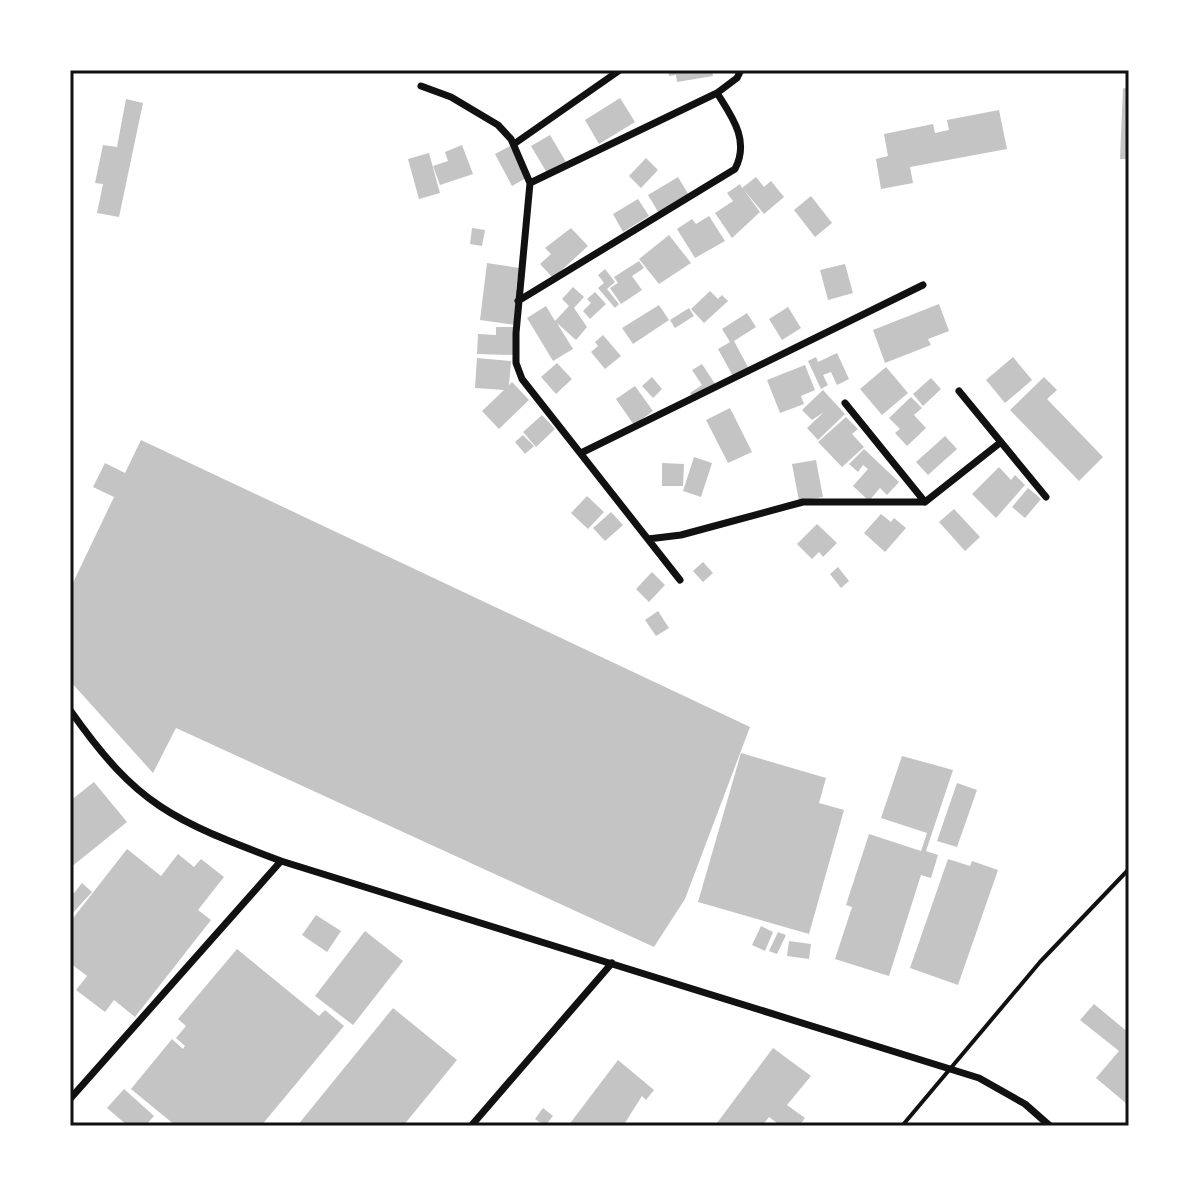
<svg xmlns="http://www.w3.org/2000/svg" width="1199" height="1196" font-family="Barlow,sans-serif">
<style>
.building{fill:#c4c4c4}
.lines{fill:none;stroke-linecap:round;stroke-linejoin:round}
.service{stroke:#111;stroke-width:4}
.minor{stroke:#111;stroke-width:7}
.neatline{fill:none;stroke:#111;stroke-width:3}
</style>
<rect width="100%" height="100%" fill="#fff"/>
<path class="building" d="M668 70H712L713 76 677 82 676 75 669 76Z
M1123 88 1129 89V159H1120Z
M620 98 635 122 599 144 585 120Z
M126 99 143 103 119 217 97 213 103 184 95 183 103 145 117 147Z
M999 110 1007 149 910 167 913 183 881 189 876 159 888 156 884 134 933 124 935 133 949 130 947 120Z
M550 135 566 162 547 173 531 146Z
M462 145 473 174 440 185 433 166 448 161 445 152Z
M510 146 526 178 512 186 495 154Z
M429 153 440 193 419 199 408 159Z
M646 158 658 170 641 188 629 176Z
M678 177 690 197 660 215 648 195Z
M756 177 764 187 771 181 784 197 764 214 744 190 760 212 732 238 715 213 733 201 727 193 740 184 742 188Z
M811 196 832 223 815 237 794 210Z
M638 199 649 216 623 232 613 214Z
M709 216 725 241 695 258 677 229 692 219 696 224Z
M472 228 485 230 482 246 470 244Z
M571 228 588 246 553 278 540 264 551 254 545 248Z
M669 235 691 263 659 284 639 259Z
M639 261 644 268 632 276 642 290 621 304 610 288 618 283 614 277Z
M487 263 519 268 516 290H521L516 325 480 320Z
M845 264 853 293 828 300 820 270Z
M605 269 615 282 607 289 619 304 615 308 598 288 604 283 598 275Z
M573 287 584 297 574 308 587 327 576 340 557 323 573 349 553 361 527 318 546 306 555 321 569 306 562 299Z
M710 291 718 299 722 295 728 301 704 323 691 309Z
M595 292 606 304 590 319 583 311 591 303 587 299Z
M939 304 949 331 928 339 931 345 885 363 873 330Z
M659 305 669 320 633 344 622 328Z
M788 307 801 328 782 340 769 319Z
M689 308 694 316 675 328 670 320Z
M747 313 756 327 734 341 749 369 734 378 718 349 730 342 722 329Z
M496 327H514L513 355 477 354 478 334 496 335Z
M603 335 621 356 605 369 591 352 598 346 595 342Z
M837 353 849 379 837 385 831 372 823 375 828 385 821 389 808 361 816 357 818 362Z
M1013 357 1032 380 1005 403 986 380Z
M477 358 511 361 509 385 512 382 529 400 499 429 482 411 504 390 475 388Z
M557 363 572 379 556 394 541 377Z
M702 364 717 387 695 401 690 393 702 385 692 370Z
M805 365 815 390 801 396 804 404 780 413 767 380Z
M886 367 908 393 882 415 860 389Z
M652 377 662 389 653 398 642 386Z
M1044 377 1057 390 1047 399 1103 457 1079 481 1010 410Z
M931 378 941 389 923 406 913 394Z
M635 386 653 411 634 425 616 399Z
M823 390 845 414 818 440 807 428 824 412 812 420 802 410Z
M911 397 922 408 914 415 926 428 907 446 895 433 900 429 889 418Z
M730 408 752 452 728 463 706 420Z
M542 415 555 429 536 447 523 432Z
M846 417 858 429 852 434 864 447 842 467 818 442Z
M523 435 534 446 525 454 515 442Z
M945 436 957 449 928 475 916 462Z
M141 440 750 727 685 899 654 947 176 728 153 773 70 681V589L114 497 93 487 105 463 125 473Z
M864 449 899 482 887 495 880 488 869 501 853 486 868 469 863 465 858 472 849 464Z
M694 457 712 463 701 497 683 491Z
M816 460 823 497 799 501 792 464Z
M662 463 684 464 683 486H662Z
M999 467 1011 480 1015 475 1025 485 996 518 972 494Z
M1028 488 1041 499 1025 518 1012 507Z
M587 496 604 512 588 529 571 513Z
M954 509 980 537 965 551 939 522Z
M611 512 623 525 605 541 593 528Z
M881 514 891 522 894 518 906 528 885 552 864 533Z
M817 524 837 543 823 557 819 552 812 559 797 544Z
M703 562 713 573 703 582 693 571Z
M838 567 849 581 841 588 830 574Z
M652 572 665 585 649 602 636 589Z
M658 611 669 628 656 636 645 620Z
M741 753 826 778 819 803 844 810 809 934 698 902Z
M902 756 953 770 926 851 938 855 931 878 921 875 889 976 835 959 852 907 846 905 869 834 921 851 927 833 881 818Z
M94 782 127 822 70 868V801Z
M957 783 977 790 957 847 937 841Z
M127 849 161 876 178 854 194 867 201 859 224 877 198 910 211 920 135 1017 114 1000 105 1012 76 990 87 976 70 963V922Z
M948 859 970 866 972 861 998 870 958 985 910 968Z
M82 883 92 892 70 916V890L74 893Z
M316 915 341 931 327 952 302 935Z
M761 926 773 932 765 951 752 945Z
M365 931 403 961 353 1025 315 996Z
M778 932 786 935 777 954 769 951Z
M789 941 811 944 809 959 787 956Z
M237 949 319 1016 325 1010 344 1026 261 1126H176L131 1089 172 1039 183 1049 185 1046 176 1038 186 1026 178 1019Z
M1094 1004 1129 1033 1127 1104 1096 1078 1119 1051 1080 1020Z
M393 1008 457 1060 403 1126H297Z
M773 1048 811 1076 787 1105 805 1118 799 1126H781L769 1117 762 1126H720L717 1123Z
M618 1060 654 1090 646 1100 642 1096 623 1126H568Z
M124 1089 154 1116 145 1126 136 1123 128 1126 107 1108Z
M543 1108 553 1116 545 1126 535 1119Z"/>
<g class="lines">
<path class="service" d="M902 1126 1040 962 1129 869"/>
<path class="minor" d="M421 86 451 97 498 125 511 139 530 183 516 333V363L522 379 680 580
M514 144 620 70
M530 183 717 93 737 78 741 70
M518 301 735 169C750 140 732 117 717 93
M959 391 1046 497
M845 403 925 502
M581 453 923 285
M648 539 681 535 803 502H925L1001 442
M70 710C138 807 173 820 281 861L979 1078 1025 1104 1050 1126
M70 1099 281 861
M471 1126 612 963"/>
</g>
<rect width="1199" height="1196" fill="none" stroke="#ffffff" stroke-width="144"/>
<rect x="72" y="72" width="1055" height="1052" class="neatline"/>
</svg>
